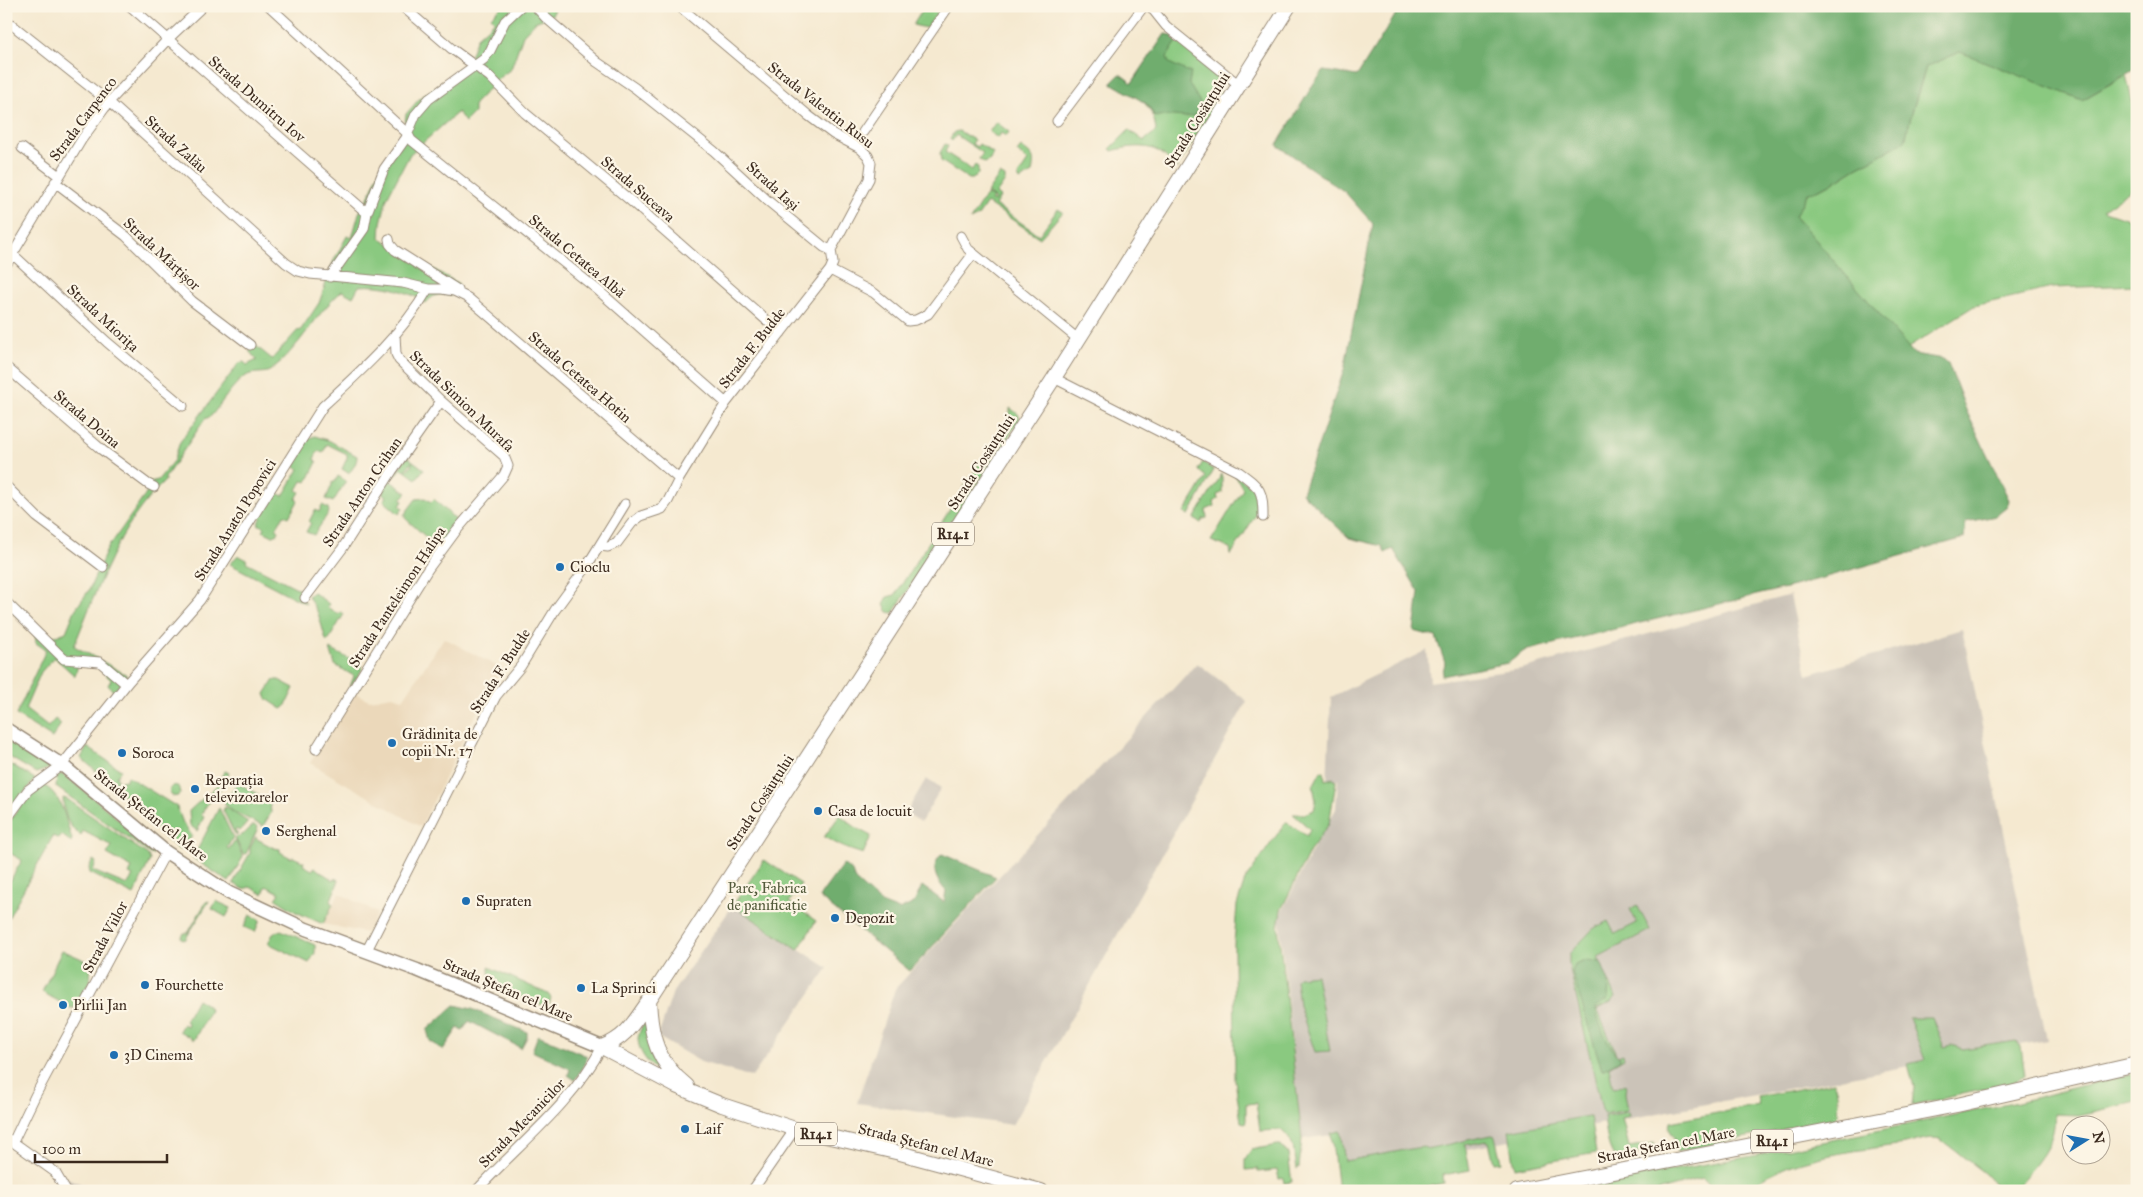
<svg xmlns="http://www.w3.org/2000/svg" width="2143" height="1197" font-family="'IM FELL Great Primer',serif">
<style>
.built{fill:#ebd8ba}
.industrial{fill:#cbc3b8}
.green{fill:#8ac980;stroke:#627a4f}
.forest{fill:#6fad6e;stroke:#556c46}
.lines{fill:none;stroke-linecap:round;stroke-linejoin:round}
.minor-casing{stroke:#988a77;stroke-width:11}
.secondary-casing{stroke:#988a77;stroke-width:15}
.primary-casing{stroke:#988a77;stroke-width:16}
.minor{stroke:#fff;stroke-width:9}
.secondary{stroke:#fff;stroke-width:12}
.primary{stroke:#fff;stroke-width:14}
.poi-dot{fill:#1f6fb2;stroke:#fcf5e5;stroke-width:2}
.labels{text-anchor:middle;stroke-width:4.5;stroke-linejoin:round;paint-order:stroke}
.shield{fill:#fcf5e5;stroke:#75675a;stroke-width:1}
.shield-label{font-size:14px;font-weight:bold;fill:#3b2a1e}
.street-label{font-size:15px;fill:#3b2a1e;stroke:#fcf5e5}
.poi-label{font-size:15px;fill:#3b2a1e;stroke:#fcf5e5;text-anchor:start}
.park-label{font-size:15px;fill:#535a3b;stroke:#fcf5e5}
</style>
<rect width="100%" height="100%" fill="#fcf5e5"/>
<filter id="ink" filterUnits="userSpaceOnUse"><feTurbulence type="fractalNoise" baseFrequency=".02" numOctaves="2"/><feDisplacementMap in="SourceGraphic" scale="10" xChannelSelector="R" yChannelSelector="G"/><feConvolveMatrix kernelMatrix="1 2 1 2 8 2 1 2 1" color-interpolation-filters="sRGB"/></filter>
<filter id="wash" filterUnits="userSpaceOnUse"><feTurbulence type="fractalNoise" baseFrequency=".0096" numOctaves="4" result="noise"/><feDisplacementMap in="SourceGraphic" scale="20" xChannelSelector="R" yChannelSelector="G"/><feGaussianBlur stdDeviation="1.12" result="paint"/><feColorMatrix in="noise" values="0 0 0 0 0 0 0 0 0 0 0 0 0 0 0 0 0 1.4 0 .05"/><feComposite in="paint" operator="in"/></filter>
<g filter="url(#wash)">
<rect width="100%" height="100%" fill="#f5e9d0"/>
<path class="built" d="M444 638 502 669 471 723 421 827 310 763 355 693 369 700 392 696 403 699Z
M339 893 377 913 367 933 323 924Z"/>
<path class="industrial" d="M1790 595 1807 675 1962 629 2047 1040 1339 1173 1332 1135 1302 1139 1279 917 1314 847 1336 809 1338 780 1327 783 1331 697 1427 650 1430 682 1521 669Z
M1197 663 1247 701 1012 1125 857 1103 895 989Z
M926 779 941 788 921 822 906 813Z
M733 905 828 968 752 1077 701 1062 658 1037 673 992Z
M67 1178 98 1191H72Z"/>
<path class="green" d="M502 6H557L552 15 535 22 523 35 511 69 500 77 474 104V113L465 122 458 112 410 154 387 198 381 223 380 238 459 284 451 296C439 293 434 294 426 303 407 290 382 284 359 286L353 297 342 291C315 314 300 348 271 370 265 375 253 371 246 376 234 382 220 406 211 416L205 419 165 478V481C118 524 98 588 74 646L127 675 114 692 108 685 111 680 97 665H78L75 676 54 657 41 672 25 709 48 727 55 719 61 724 52 738 16 715 46 650 36 643 35 633 12 611 17 606 46 636H56L66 632 75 610 89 590 109 545 111 544 148 491 146 485 150 482 158 480 174 460 180 442 239 363 244 362 247 365 257 360 249 351 256 346 272 359 298 330 300 331 319 303 334 260 347 236 352 238 359 213 368 198 382 165 401 138 405 123 406 114 421 97 466 68 477 37 495 21 491 17Z
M925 6H943L926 28 913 25Z
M1165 34 1171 35C1189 50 1228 72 1219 99L1177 168C1171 166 1170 161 1166 157 1152 143 1130 146 1112 151L1110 149 1129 130 1144 141 1156 131C1153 100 1135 97 1111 83L1120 74 1132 83Z
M1960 51 2082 100 2126 75 2137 122V186L2102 210 2137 222V285L2052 288 1974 306 1908 348 1795 216 1807 194 1833 183 1855 169 1905 141 1912 112 1926 67Z
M996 122 1009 132 1006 136 1001 133 998 138 989 132Z
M959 131 974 140 972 144 977 147 979 144 993 153 990 160 985 163 979 159 983 153 956 135 952 141 950 139 954 132Z
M945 144 948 146 945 152 972 170 975 165 978 167V174L973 179H969L941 161 940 153Z
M1021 147C1034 157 1035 157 1032 173L1020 180 1018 176 1028 161 1017 152Z
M1000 174 1005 177V181L996 194 1000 197 995 205 1039 235 1058 209 1063 212 1040 238 987 203 978 216 970 220 986 195 993 197 991 201H995L993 197 987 193Z
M1010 408 1018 414 1020 419 893 613 888 612 884 605 887 597 895 595 1010 416Z
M315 436 330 441 357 456C357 462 353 470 348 473L342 469 347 458V454L327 444 323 453 318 451 314 459 317 462 307 482 302 481 297 490 300 492 296 499 298 501 289 517 284 515 276 528 279 531 277 535 275 534 273 536 263 531 265 528 258 524 261 519 260 514 273 491 283 496 299 469 292 464 309 438Z
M407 456 413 461 404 471 401 468 393 479 392 478Z
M413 461 424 469 416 479 405 471 412 466 411 465Z
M1203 462 1214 470 1189 515 1184 513 1206 477 1198 470Z
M1222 474V493L1217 495 1218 499 1214 502 1215 506 1206 510 1207 518 1203 519 1201 523 1194 519Z
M1235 475 1257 491 1260 508 1231 555 1230 548 1211 541 1243 489Z
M338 476 346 481 333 502 326 499 333 482H335Z
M389 480 407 493 401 499 403 501 400 506 403 508 399 514 384 501 387 496 382 493Z
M425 498 431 502 434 499 457 521 437 547 405 518 407 516 404 515 416 499Z
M322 505 328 508 329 512 314 535 306 532 311 523 309 522 315 510 319 512Z
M238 555 247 560 246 562 299 589V593L306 604 230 564Z
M313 592 329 604 327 607 338 614 341 612 344 614 328 641 326 640 318 613 308 596Z
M330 649 361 665 362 670 349 689 354 676 335 665Z
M274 680H279L294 688 285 707 282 709 267 699 265 694Z
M6 737 53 767 36 773 6 755Z
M87 747 121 770 116 776 118 778 113 786 81 758Z
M10 764 35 779 6 816V766Z
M225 771 229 773 218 793 214 792 201 815 204 817 197 831 190 825 189 811 221 782 222 775Z
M1321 771 1324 772 1325 780 1334 778 1336 782 1329 824 1311 849 1281 910 1278 926 1302 1139 1299 1168 1297 1169C1295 1154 1294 1140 1281 1130L1260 1131 1256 1103 1246 1104V1120L1245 1123 1241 1122 1235 1080 1234 944 1237 905 1245 880 1286 822 1307 836 1310 829 1293 814H1305L1314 810 1316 801 1313 786Z
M62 774 97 801 154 850V853L152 855 56 787 57 776Z
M127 776 177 807 183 823 192 836 182 850 178 849 141 816V810L117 790 121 781 126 780Z
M238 783 270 801 271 813 263 826 230 810 224 802Z
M43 785C63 795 65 820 72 839L71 842 62 835 59 839 53 836 6 922V888L22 860 6 851V827L30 791Z
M169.5 791a5.5 5.5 0 1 1 11 0a5.5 5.5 0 1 1-11 0Z
M63 798 67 799 148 855 150 860 134 895 90 873 89 868 93 860 96 862 93 871 127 885 133 876 129 874 132 868 107 854 112 846 83 831 81 835C68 828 63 812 63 798Z
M225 807 248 822 240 831 236 829 235 832 238 834 235 835 223 810Z
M219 808 233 837 227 848 229 849 235 840 243 857 229 882 193 858Z
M840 815 858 829 871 836 863 854 845 848 824 837Z
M253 825 258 827 257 830 246 854H243L235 838 244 834Z
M256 837 257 839 274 848 280 849V852L291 858 293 857 304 862 303 865 312 870 315 868 333 880 335 878 339 880 330 902 333 904 323 924 296 912 276 899 280 893 266 886 263 894 250 887 243 889 233 883 250 853V848Z
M764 860 801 884 789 902 816 921 798 950 733 905Z
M209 901 185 940 181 938 184 933H188L206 902Z
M216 901 231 908 226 917 212 909Z
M1637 905 1650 930 1598 957 1616 997 1611 1002 1597 1009 1617 1056 1623 1054 1624 1058 1609 1067 1613 1088 1626 1085 1625 1093 1628 1110 1603 1114 1569 965V954L1593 929 1608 921 1615 934 1637 923 1630 909Z
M250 915 260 920 255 932 244 927Z
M281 930 315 945V953L309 963 268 943 273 934Z
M62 950 91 963 90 981 74 1008H71L42 992Z
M489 967 548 994 551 998 548 1007 490 986Z
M1316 975 1330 1051 1315 1052 1299 1005 1296 980 1299 977Z
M197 999 207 1005 210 1010 194 1040 179 1031 183 1024 187 1026 188 1023 185 1021Z
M1909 1018H1932L1944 1047 1951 1045 1963 1049 2016 1041 2021 1047 2025 1076 2009 1084 1912 1105 1914 1087 1908 1064 1925 1060Z
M645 1019 651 1054 659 1071C647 1064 638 1051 638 1038 639 1032 643 1024 645 1019Z
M2137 1072V1102L2079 1115 2054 1114C2058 1145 2031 1169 2013 1191H2001L1984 1173 1940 1139C1929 1136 1916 1142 1905 1144 1863 1150 1777 1157 1748 1191H1715L1703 1178 1657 1191H1566L1597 1184 1605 1185 1608 1181 1753 1156 2018 1102Z
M1834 1082C1838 1094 1840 1105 1837 1118L1677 1152 1674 1138 1669 1128 1670 1122 1759 1105 1757 1097Z
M1629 1112 1630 1116 1622 1118 1629 1147 1654 1143 1656 1148 1631 1155 1619 1161C1607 1153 1606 1130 1604 1116Z
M1588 1116H1590L1596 1153 1515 1168 1509 1131Z
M1340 1131 1345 1161 1416 1148 1425 1147 1426 1149 1492 1135 1495 1136 1501 1162 1494 1163 1489 1142 1487 1141 1465 1145 1470 1170 1443 1175 1444 1183 1405 1191H1338L1331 1133Z
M1277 1145H1281L1288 1154 1292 1182 1284 1183 1283 1178 1279 1179 1277 1170 1258 1172V1169L1245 1170V1159L1251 1150Z"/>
<path class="forest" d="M1401 6H2137V68L2082 100 1960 52 1926 67 1912 112 1905 141 1855 169 1833 183 1807 194 1795 216 1914 354 1943 359 1948 363 1966 410 2009 500 2007 507 1996 516 1966 522 1964 538 1794 586 1524 651 1508 663 1442 676 1445 663 1436 637 1414 631 1419 592 1393 549 1385 553 1382 546 1349 538 1302 493 1344 370 1373 224 1345 192 1277 145 1314 83 1324 71 1357 76Z
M1165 34 1171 35 1178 40 1167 57 1169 63 1191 73 1189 84 1201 104 1194 116C1180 119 1168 113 1155 117L1147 104 1111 83 1120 74 1132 83Z
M942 854 996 877 910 971 819 897 843 864 852 871 855 880 881 903 899 910 914 903 922 886 944 902 946 891C936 880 929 867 942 854Z
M1587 960 1601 962 1609 982 1608 999 1596 1007C1595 1017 1611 1054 1620 1057V1060L1602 1070 1572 972 1575 965Z
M455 1005 472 1009 522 1030 527 1032V1037L521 1048 469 1021 463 1030 458 1028 443 1050 430 1041 427 1030Z
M538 1035 587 1056 586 1062 575 1080 568 1075 570 1069 532 1051Z"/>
</g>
<g filter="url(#ink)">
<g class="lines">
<defs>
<path id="minor" d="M130 6 367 213
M269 6 408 134 411 140 599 291 726 403
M402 6 452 49 490 77 525 113 631 201 781 333
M535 6 545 17 597 62 635 88 714 151 768 201 824 247 831 250 833 263 830 270 874 293 908 321 916 320 928 314 973 254
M679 6 809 116 833 134 860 148 868 156 871 163 869 179 831 250
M1150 6 1166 26 1238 84
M6 20 109 102 286 263 298 271 310 274 403 283 428 289H442L454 291 468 298 679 479
M1057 121 1144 6
M863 132 949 6
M22 148 59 176
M55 182 126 236 192 301 250 345
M961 236 968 249 1079 340
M389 239 390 244 395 250 458 290
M6 248 107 342 183 406
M6 265 82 139 109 102 168 39 203 6
M330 277 364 229 367 213 384 169 406 138 416 114 429 99 484 59 490 51 505 21 521 6
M6 367 102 450 148 484 154 487
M1054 378 1239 472C1261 488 1263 490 1263 517
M6 486 37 517 103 567
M600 546 608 547 617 543 632 523 641 516 662 509 668 501 679 479 726 403 830 270
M305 598 342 549 392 471 441 401
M6 602 64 659 100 662 126 684
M316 749 428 569 456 531 504 475 508 466 504 456 441 401 399 360 396 354 395 334
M6 820 28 790 62 765 129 681 200 600 323 406C361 371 402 334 428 289
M367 950 496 696 521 666 555 610 585 569 625 504
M6 1138 13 1142 35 1096 166 852
M13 1142 55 1172 66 1191
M476 1191C519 1144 571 1105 602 1047
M752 1191 795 1129"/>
<path id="secondary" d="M6 729 62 765 166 852 229 893 306 929 417 970 602 1047"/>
<path id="primary" d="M649 1001C651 1038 657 1062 687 1086
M602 1047C628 1036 633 1023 649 1001L1054 378 1289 6
M602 1047 676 1086 722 1105 795 1129 900 1153 1041 1191
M1517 1191 1957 1105 2137 1064"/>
</defs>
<use href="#minor" class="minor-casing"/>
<use href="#secondary" class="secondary-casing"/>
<use href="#primary" class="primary-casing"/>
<use href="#minor" class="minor"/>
<use href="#secondary" class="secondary"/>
<use href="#primary" class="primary"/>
</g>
</g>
<g class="poi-dot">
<circle cx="560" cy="567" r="5"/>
<circle cx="392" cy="743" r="5"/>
<circle cx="122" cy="753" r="5"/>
<circle cx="195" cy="789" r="5"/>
<circle cx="818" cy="811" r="5"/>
<circle cx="266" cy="831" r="5"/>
<circle cx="466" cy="901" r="5"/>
<circle cx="835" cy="918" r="5"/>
<circle cx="145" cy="985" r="5"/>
<circle cx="581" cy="988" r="5"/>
<circle cx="63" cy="1005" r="5"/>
<circle cx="114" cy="1055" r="5"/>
<circle cx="685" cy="1129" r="5"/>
</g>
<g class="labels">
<g class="shield">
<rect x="932" y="522.5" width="42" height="23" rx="4"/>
<rect x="795" y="1122.5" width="42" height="23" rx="4"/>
<rect x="1751" y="1129.5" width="42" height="23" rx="4"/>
</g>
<g class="shield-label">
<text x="953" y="539">R14.1</text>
<text x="816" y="1139">R14.1</text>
<text x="1772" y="1146">R14.1</text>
</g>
<g class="street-label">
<text transform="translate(257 99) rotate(41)" y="5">Strada Dumitru Iov</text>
<text transform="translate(821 105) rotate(38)" y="5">Strada Valentin Rusu</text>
<text transform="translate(83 119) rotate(-53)" y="5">Strada Carpenco</text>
<text transform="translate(1197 120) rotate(-58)" y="5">Strada Cosăuțului</text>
<text transform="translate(176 144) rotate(42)" y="5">Strada Zalău</text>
<text transform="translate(773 186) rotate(42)" y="5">Strada Iași</text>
<text transform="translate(638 189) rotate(41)" y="5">Strada Suceava</text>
<text transform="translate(162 254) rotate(43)" y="5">Strada Mărțișor</text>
<text transform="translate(577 256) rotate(40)" y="5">Strada Cetatea Albă</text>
<text transform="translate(103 318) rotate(43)" y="5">Strada Miorița</text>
<text transform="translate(752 348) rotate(-52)" y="5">Strada F. Budde</text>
<text transform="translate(580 377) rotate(41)" y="5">Strada Cetatea Hotin</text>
<text transform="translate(462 401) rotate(44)" y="5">Strada Simion Murafa</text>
<text transform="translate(87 419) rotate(40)" y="5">Strada Doina</text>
<text transform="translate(981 462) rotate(-57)" y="5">Strada Cosăuțului</text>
<text transform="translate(362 492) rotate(-56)" y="5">Strada Anton Crihan</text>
<text transform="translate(235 520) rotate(-58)" y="5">Strada Anatol Popovici</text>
<text transform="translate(397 597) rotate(-57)" y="5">Strada Panteleimon Halipa</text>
<text transform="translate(500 671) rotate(-57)" y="5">Strada F. Budde</text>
<text transform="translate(760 802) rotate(-57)" y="5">Strada Cosăuțului</text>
<text transform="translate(151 815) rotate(38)" y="5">Strada Ștefan cel Mare</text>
<text transform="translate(105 937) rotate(-62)" y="5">Strada Viilor</text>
<text transform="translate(508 990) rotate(23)" y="5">Strada Ștefan cel Mare</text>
<text transform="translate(522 1123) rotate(-46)" y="5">Strada Mecanicilor</text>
<text transform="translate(926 1145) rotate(14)" y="5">Strada Ștefan cel Mare</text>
<text transform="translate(1666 1145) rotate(-11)" y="5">Strada Ștefan cel Mare</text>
</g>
<g class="poi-label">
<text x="570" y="572">Cioclu</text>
<text x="402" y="739">Grădinița de<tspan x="402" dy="17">copii Nr. 17</tspan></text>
<text x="132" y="758">Soroca</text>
<text x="205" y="785">Reparația<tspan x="205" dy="17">televizoarelor</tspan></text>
<text x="828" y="816">Casa de locuit</text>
<text x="276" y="836">Serghenal</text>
<text x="476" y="906">Supraten</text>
<text x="845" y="923">Depozit</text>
<text x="155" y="990">Fourchette</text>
<text x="591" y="993">La Sprinci</text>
<text x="73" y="1010">Pirlii Jan</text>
<text x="124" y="1060">3D Cinema</text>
<text x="695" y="1134">Laif</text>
</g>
<g class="park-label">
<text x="767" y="893">Parc, Fabrica<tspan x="767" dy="17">de panificație</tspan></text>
</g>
</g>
<rect width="2143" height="1197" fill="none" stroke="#fcf5e5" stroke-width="25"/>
<g transform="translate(2086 1140) rotate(79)"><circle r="24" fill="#fcf5e5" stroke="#afa495"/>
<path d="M0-4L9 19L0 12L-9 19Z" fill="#1f6fb2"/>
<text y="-8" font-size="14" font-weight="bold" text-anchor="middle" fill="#3b2a1e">N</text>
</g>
<path d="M35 1154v8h132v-8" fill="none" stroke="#3b2a1e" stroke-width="2.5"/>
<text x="42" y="1154" font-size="15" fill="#3b2a1e" stroke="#fcf5e5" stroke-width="4" paint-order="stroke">100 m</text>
</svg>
